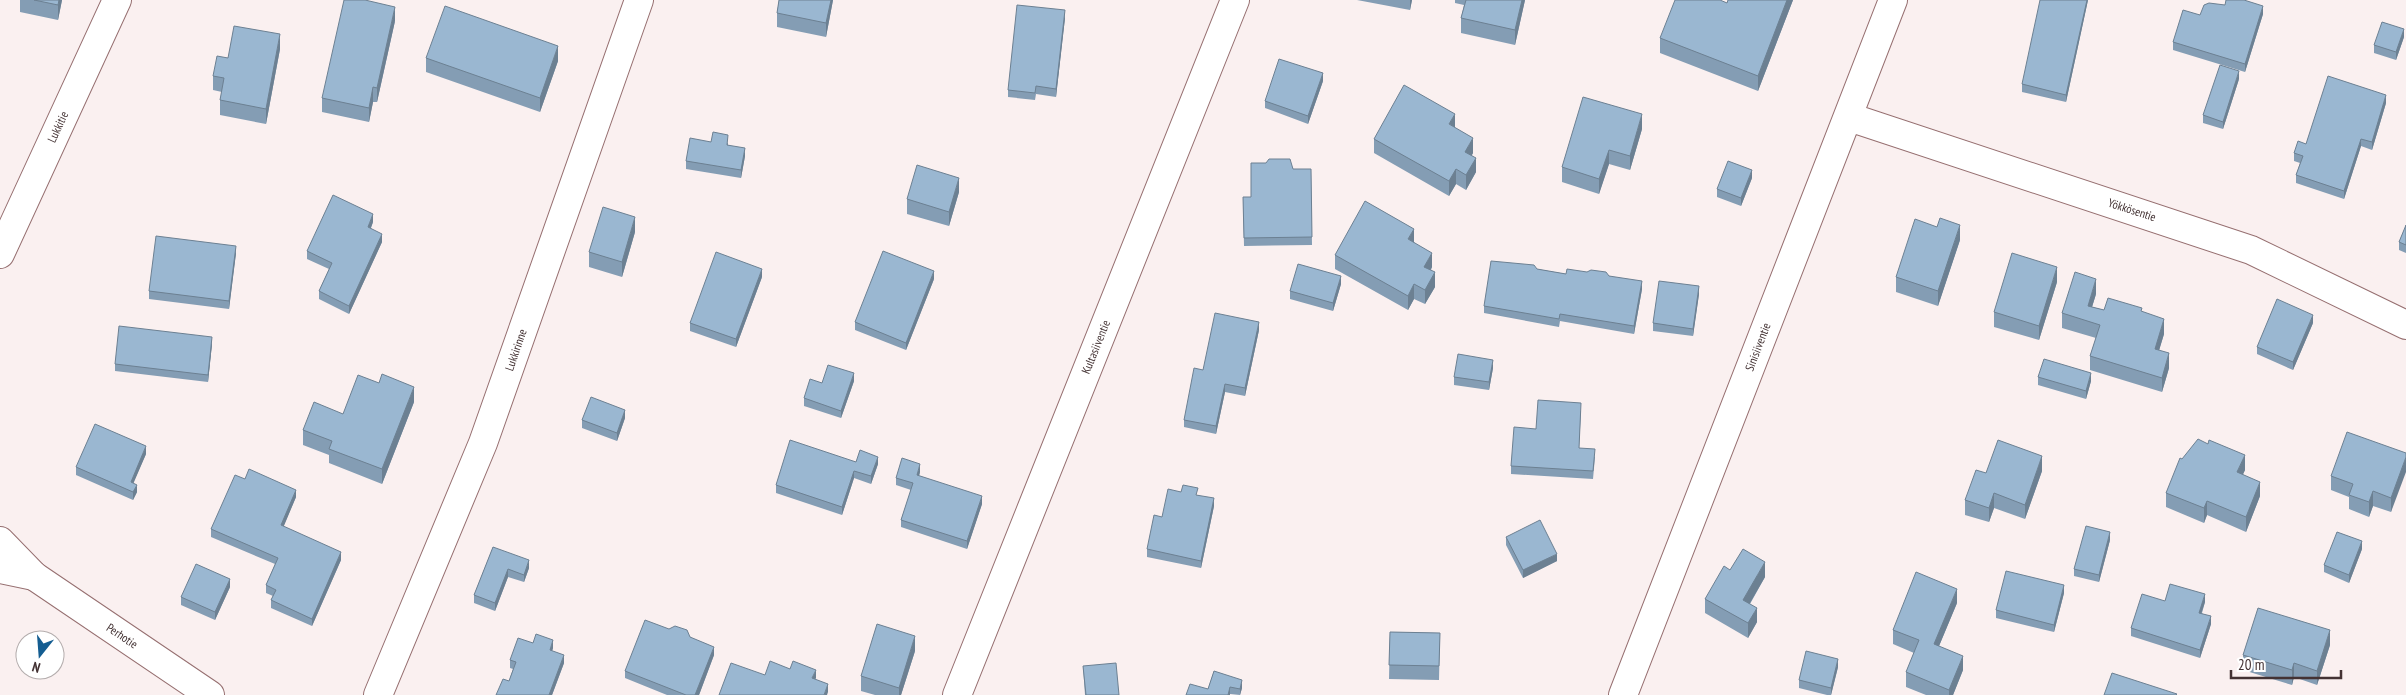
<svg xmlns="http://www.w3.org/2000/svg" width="2406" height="695" font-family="'PT Sans Narrow',sans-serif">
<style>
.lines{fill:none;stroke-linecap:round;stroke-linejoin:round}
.street-casing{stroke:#966f70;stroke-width:30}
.secondary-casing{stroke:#966f70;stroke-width:30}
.street{stroke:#fff;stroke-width:28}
.secondary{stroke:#fff;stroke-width:28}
.wall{fill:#849db4}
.shaded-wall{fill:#6c8092}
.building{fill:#9ab7d1;stroke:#6c8092}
.labels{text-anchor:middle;stroke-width:4;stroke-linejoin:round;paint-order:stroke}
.street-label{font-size:12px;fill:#433233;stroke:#fff}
</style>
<rect width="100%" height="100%" fill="#faf0f0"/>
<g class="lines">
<defs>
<path id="street" d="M1849 117 2251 250 2406 325
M0 569 34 576
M378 695 483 443 639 0
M957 695 1235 0
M1623 695 1893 0"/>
<path id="secondary" d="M0 254 117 0
M0 541 34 576 210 695"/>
</defs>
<use href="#street" class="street-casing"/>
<use href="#secondary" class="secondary-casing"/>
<use href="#street" class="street"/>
<use href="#secondary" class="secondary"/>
</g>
<path class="wall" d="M20 0H62L58 20 20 12Z
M779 0H833L826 37 777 27V13Z
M1357 0H1412L1410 10Z
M1455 0H1525L1515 45 1461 33V18L1464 5 1455 3Z
M1728 0H1793L1758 91 1660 53V38L1727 3Z
M2088 0 2066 102 2022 92V84Z
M2263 14 2245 72 2173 50V42L2200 15Z
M1065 18 1056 97 1036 94 1035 100 1008 97V90Z
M395 21 377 102H373L369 122 322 112V98Z
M2404 37 2396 60 2374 53V45Z
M280 49 266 124 220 115V100L222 92 213 90V76L228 58Z
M426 58 558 61 540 112 426 72Z
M2239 79 2223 129 2203 123V115Z
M1323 81 1308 124 1265 108V101Z
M2386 103 2372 150 2361 146 2344 199 2296 183V175L2300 163 2294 161V153L2306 144Z
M1455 128 1473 153 1472 155 1476 172 1466 190 1456 184 1449 196 1374 153V139Z
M1642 129 1630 170 1609 164 1599 194 1562 182V167Z
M711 142 728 143V145L745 156 741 178 686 169V161Z
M1293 169H1311L1312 245 1244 246 1243 197H1251Z
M1752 178 1741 206 1717 197V189Z
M959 192 949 226 907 214V199Z
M373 222 371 228 382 242 349 314 319 299V291L329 269 307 259V251Z
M2406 225V253L2399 250V242Z
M635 232 622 277 589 267V252Z
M1960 240 1938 306 1896 292V277Z
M1414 242 1432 267 1431 270 1435 287 1425 304 1414 299 1408 310 1335 269V255Z
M236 253 229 309 149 299V291Z
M1537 269 1566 274 1609 276 1642 289 1634 334 1560 321 1559 327 1484 313V306Z
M762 277 736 347 690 331V323Z
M934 279 906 350 855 330V322Z
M2057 282 2039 340 1994 327V312Z
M1341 284 1333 311 1290 299V291Z
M1699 294 1693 336 1653 331V323Z
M2096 294 2092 307 2104 310 2142 312 2164 334 2159 350 2169 368 2162 392 2090 370V356L2096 338 2062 328V313Z
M2313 323 2293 370 2257 354V347Z
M1259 330 1245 396 1225 392 1216 434 1184 427V420L1203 370Z
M212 344 208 382 115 371V364Z
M1493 368 1489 390 1454 385V377Z
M2038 377 2091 381 2086 399 2038 385Z
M854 381 841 418 804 406V398L822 383Z
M414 402 382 484 329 463V455L303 445V430L343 414Z
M1581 411 1579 448 1595 457 1593 479 1511 474V466L1536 429Z
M625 418 617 441 582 428V420Z
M2406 453 2391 512 2373 506 2369 517 2349 509V497L2331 490V476Z
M146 454 133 483 137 492 133 500 76 475V467Z
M2182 459 2245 470 2243 474 2260 496 2246 532 2207 515 2204 523 2166 507V493Z
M856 462 878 464 871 484 854 478 842 515 776 493V485Z
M2042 471 2025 519 1994 508 1989 522 1965 515V500L1986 473Z
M920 472 919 476 982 504 967 549 901 527V520L911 490 896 485V478Z
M245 479 296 497 283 527 341 560 312 626 271 608V600L273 596 266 593V585L275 564 211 537V529Z
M1198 495 1214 506 1201 568 1147 557V549L1162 517Z
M1506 537 1557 561 1523 578 1506 545Z
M2110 540 2099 582 2074 576V569Z
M493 547 529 568 524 582 508 577 495 611 474 603V595Z
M2362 549 2349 583 2324 572V565Z
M1730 570 1765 577 1750 604 1757 622 1748 638 1705 613V599Z
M230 587 215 620 181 605V597Z
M2064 593 2054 632 1996 618V610Z
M2165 601 2205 602 2202 613 2211 624 2200 658 2131 636V628Z
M1957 603 1939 646 1963 670 1953 695H1926L1906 687V672L1914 653 1893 644V630Z
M1390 632 1440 633 1439 680 1389 679Z
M690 637 714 655 699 695H667L625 678V671Z
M533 643 553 648 552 651 564 663 552 695H496L509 681 513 669 510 668V660Z
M2330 645 2317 685 2294 677 2292 685 2243 670V655Z
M915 651 901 695H875L861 691V676Z
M1083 666 1119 695H1085Z
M1838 667 1831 695H1827L1799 688V680Z
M1214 671 1242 688 1240 695 1230 694V695H1186L1208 689Z"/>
<path class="shaded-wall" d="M59 0H62L58 20V5Z
M831 0H833L826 37V23Z
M1410 0H1412L1410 10Z
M1522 0H1525L1515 45V30Z
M1787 0H1793L1758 91V76Z
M2087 0H2088L2066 102V95Z
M2263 6V14L2245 72V64Z
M395 7V21L377 102V88Z
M1065 10V18L1056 97V89Z
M2404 29V37L2396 60V52Z
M280 34V49L266 124V109Z
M558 46V61L540 112V98Z
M2239 71V79L2223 129V122Z
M1323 73V81L1308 124V116Z
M373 87V102L369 122V108Z
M2386 95V103L2372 150V142Z
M1455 114V128L1449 124Z
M1642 114V129L1630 170V156Z
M1473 138V153L1465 166V152Z
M2361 139V146L2344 199V191Z
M745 148V156L741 178V170Z
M1609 150V164L1599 194V179Z
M1476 158V172L1466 190V175Z
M1456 169V184L1449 196V181Z
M1752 170V178L1741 206V198Z
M959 178V192L949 226V212Z
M373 214V222L368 235V227Z
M635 217V232L622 277V262Z
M1960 225V240L1938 306V291Z
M1414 229V243L1408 239Z
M382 234V242L349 314V306Z
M236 246V253L229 309V301Z
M1432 253V267L1424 281V267Z
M2057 267V282L2039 340V326Z
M762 269V277L736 347V339Z
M934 271V279L906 350V343Z
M1435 272V287L1425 304V290Z
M1341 276V284L1333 311V303Z
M2096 279V294L2088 320V306Z
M1642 281V289L1634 334V326Z
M1414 284V299L1408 310V296Z
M1699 286V294L1693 336V329Z
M2313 315V323L2293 370V362Z
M2164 319V334L2155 364V349Z
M1259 322V330L1245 396V388Z
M212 337V344L208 382V375Z
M2169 353V368L2162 392V378Z
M1493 360V368L1489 390V382Z
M854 373V381L841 418V411Z
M2091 373V381L2086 399V391Z
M1225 384V392L1216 434V426Z
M414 387V402L382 484V469Z
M625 410V418L617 441V433Z
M146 446V454L131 489V482Z
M2245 455V470L2237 487V472Z
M2042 456V471L2025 519V505Z
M878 457V464L871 484V476Z
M2406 457V472L2391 512V498Z
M920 464V472L917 483V475Z
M854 471V478L842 515V507Z
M2260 482V496L2246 532V517Z
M137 485V492L133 500V492Z
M296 490V497L281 533V525Z
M2373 491V506L2369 517V502Z
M1994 493V508L1989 522V508Z
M982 496V504L967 549V541Z
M1214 498V506L1201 568V561Z
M2207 501V515L2204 523V508Z
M2110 532V540L2099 582V575Z
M2362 541V549L2349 583V575Z
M341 552V560L312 626V619Z
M1557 554V561L1523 578V570Z
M529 560V568L524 582V575Z
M1765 562V577L1743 615V600Z
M508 569V577L495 611V603Z
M230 579V587L215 620V612Z
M2064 585V593L2054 632V625Z
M1957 589V603L1934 658V644Z
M2205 594V602L2199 620V613Z
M1757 608V622L1748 638V623Z
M2211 616V624L2200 658V650Z
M2330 630V645L2317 685V671Z
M915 636V651L901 695H899V688Z
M553 640V648L550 657V650Z
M714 647V655L699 695H695Z
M564 655V663L552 695H549Z
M1963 656V670L1953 695H1949V690Z
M1838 659V667L1831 695V688Z
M2294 663V677L2292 685V670Z
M816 670V678L812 686V678Z
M1242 680V688L1240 695V689Z
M828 684V692L827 695H824Z
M1230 687V695H1228Z"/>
<path class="building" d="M34 0H59L58 5Z
M344 0H365L395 7 377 88 373 87 369 108 322 98Z
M779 0H831L826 23 777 13Z
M1466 0H1522L1515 30 1461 18Z
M1675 0H1720L1727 3 1728 0H1787L1758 76 1660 38Z
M2040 0H2087L2066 95 2022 84Z
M2226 0H2244L2263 6 2245 64 2173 42 2183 10 2200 15 2204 5 2209 3 2225 5Z
M1017 5 1065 10 1056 89 1036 86 1035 93 1008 90Z
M445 6 558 46 540 98 426 58Z
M2382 22 2404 29 2396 52 2374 45Z
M234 26 280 34 266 109 220 100 224 78 213 76 217 56 228 58Z
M1279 59 1323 73 1308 116 1265 101Z
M2220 65 2239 71 2223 122 2203 115Z
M2328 76 2386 95 2372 142 2361 139 2344 191 2296 175 2303 156 2294 153 2298 141 2306 144Z
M1404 85 1455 114 1449 124 1473 138 1465 152 1476 158 1466 175 1456 169 1449 181 1374 139Z
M1583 97 1642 114 1630 156 1609 150 1599 179 1562 167Z
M713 132 728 135 727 145 745 148 741 170 686 161 690 138 711 142Z
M1269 159H1290L1293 169H1311L1312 237 1244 238 1243 197H1251V163H1266Z
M1728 161 1752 170 1741 198 1717 189Z
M917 165 959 178 949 212 907 199Z
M333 195 373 214 368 227 382 234 349 306 319 291 332 263 307 251Z
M1365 201 1414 229 1408 239 1432 253 1424 267 1435 272 1425 290 1414 284 1408 296 1335 255Z
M603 207 635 217 622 262 589 252Z
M1940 218 1960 225 1938 291 1896 277 1915 219 1937 227Z
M2406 225V245L2399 242Z
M156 236 236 246 229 301 149 291Z
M883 251 934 271 906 343 855 322Z
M716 252 762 269 736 339 690 323Z
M2012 253 2057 267 2039 326 1994 312Z
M1491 261 1534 265 1537 269 1566 274 1567 269 1587 272 1591 270 1606 272 1609 276 1642 281 1634 326 1560 314 1559 319 1484 306Z
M1298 264 1341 276 1333 303 1290 291Z
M2075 272 2096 279 2088 306 2104 310 2108 298 2142 308 2141 311 2164 319 2155 349 2169 353 2162 378 2090 356 2100 325 2062 313Z
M1659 281 1699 286 1693 329 1653 323Z
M2277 299 2313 315 2293 362 2257 347Z
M1215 313 1259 322 1245 388 1225 384 1216 426 1184 420 1194 368 1203 370Z
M119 326 212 337 208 375 115 364Z
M1458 354 1493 360 1489 382 1454 377Z
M2044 359 2091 373 2086 391 2038 377Z
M828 365 854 373 841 411 804 398 810 379 822 383Z
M382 374 414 387 382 469 329 449 332 441 303 430 314 402 343 414 358 375 379 383Z
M591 397 625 410 617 433 582 420Z
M1538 400 1581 403 1579 448 1595 449 1593 471 1511 466 1514 427 1536 429Z
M95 424 146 446 131 482 137 485 133 492 76 467Z
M2347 432 2406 453V457L2391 498 2373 491 2369 502 2349 495 2353 484 2331 476Z
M2198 439 2208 444 2209 440 2245 455 2237 472 2260 482 2246 517 2207 501 2204 508 2166 493 2180 458 2182 459Z
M790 440 856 462 860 450 878 457 871 476 854 471 842 507 776 485Z
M1998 440 2042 456 2025 505 1994 493 1989 508 1965 500 1976 470 1986 473Z
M902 458 920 464 917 475 982 496 967 541 901 520 913 483 896 478Z
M249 469 296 490 281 525 341 552 312 619 271 600 276 590 266 585 278 558 211 529 235 475 245 479Z
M1183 485 1198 488 1196 495 1214 498 1201 561 1147 549 1154 515 1162 517 1168 489 1181 492Z
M1540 520 1557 554 1523 570 1506 537Z
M2086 526 2110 532 2099 575 2074 569Z
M2337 532 2362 541 2349 575 2324 565Z
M493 547 529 560 524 575 508 569 495 603 474 595Z
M1743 549 1765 562 1743 600 1757 608 1748 623 1705 599 1724 566 1730 570Z
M196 564 230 579 215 612 181 597Z
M2006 571 2064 585 2054 625 1996 610Z
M1916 572 1957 589 1934 644 1963 656 1949 690 1906 672 1919 640 1893 630Z
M2170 584 2205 594 2199 613 2211 616 2200 650 2131 628 2142 594 2165 601Z
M2258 608 2330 630 2317 671 2294 663 2292 670 2243 655Z
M645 620 669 629 675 626 687 630 690 637 714 647 695 695H686L625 671Z
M877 624 915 636 899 688 861 676Z
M1390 632 1440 633 1439 666 1389 665Z
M536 634 553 640 550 650 564 655 549 695H496L503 679 509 681 516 662 510 660 518 638 533 643Z
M1806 651 1838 659 1831 688 1799 680Z
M770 661 790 669 793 661 816 670 812 678 828 684 824 695H719L731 663 765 675Z
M1116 663 1119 695H1086L1083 666Z
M1214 671 1242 680 1240 689 1230 687 1228 695H1186L1190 684 1208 689Z
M2112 673 2177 694 2176 695H2104Z"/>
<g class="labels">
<g class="street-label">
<text transform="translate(58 127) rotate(-65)" y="4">Lukkitie</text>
<text transform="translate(2132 210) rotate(18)" y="4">Yökkösentie</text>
<text transform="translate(1096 347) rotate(-68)" y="4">Kultasiiventie</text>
<text transform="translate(1758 347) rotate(-69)" y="4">Sinisiiventie</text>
<text transform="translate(516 350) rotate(-71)" y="4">Lukkirinne</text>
<text transform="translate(122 636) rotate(34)" y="4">Perhotie</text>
</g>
</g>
<g transform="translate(40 655) rotate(197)"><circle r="24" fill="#ffffff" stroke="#b4adad"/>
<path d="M0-4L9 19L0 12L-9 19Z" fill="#145d91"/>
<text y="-8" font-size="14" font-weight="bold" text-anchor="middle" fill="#433233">N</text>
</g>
<path d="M2231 670v8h110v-8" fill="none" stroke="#433233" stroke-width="2.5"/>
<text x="2238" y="670" font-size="15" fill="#433233" stroke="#ffffff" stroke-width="4" paint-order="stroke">20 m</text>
</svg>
